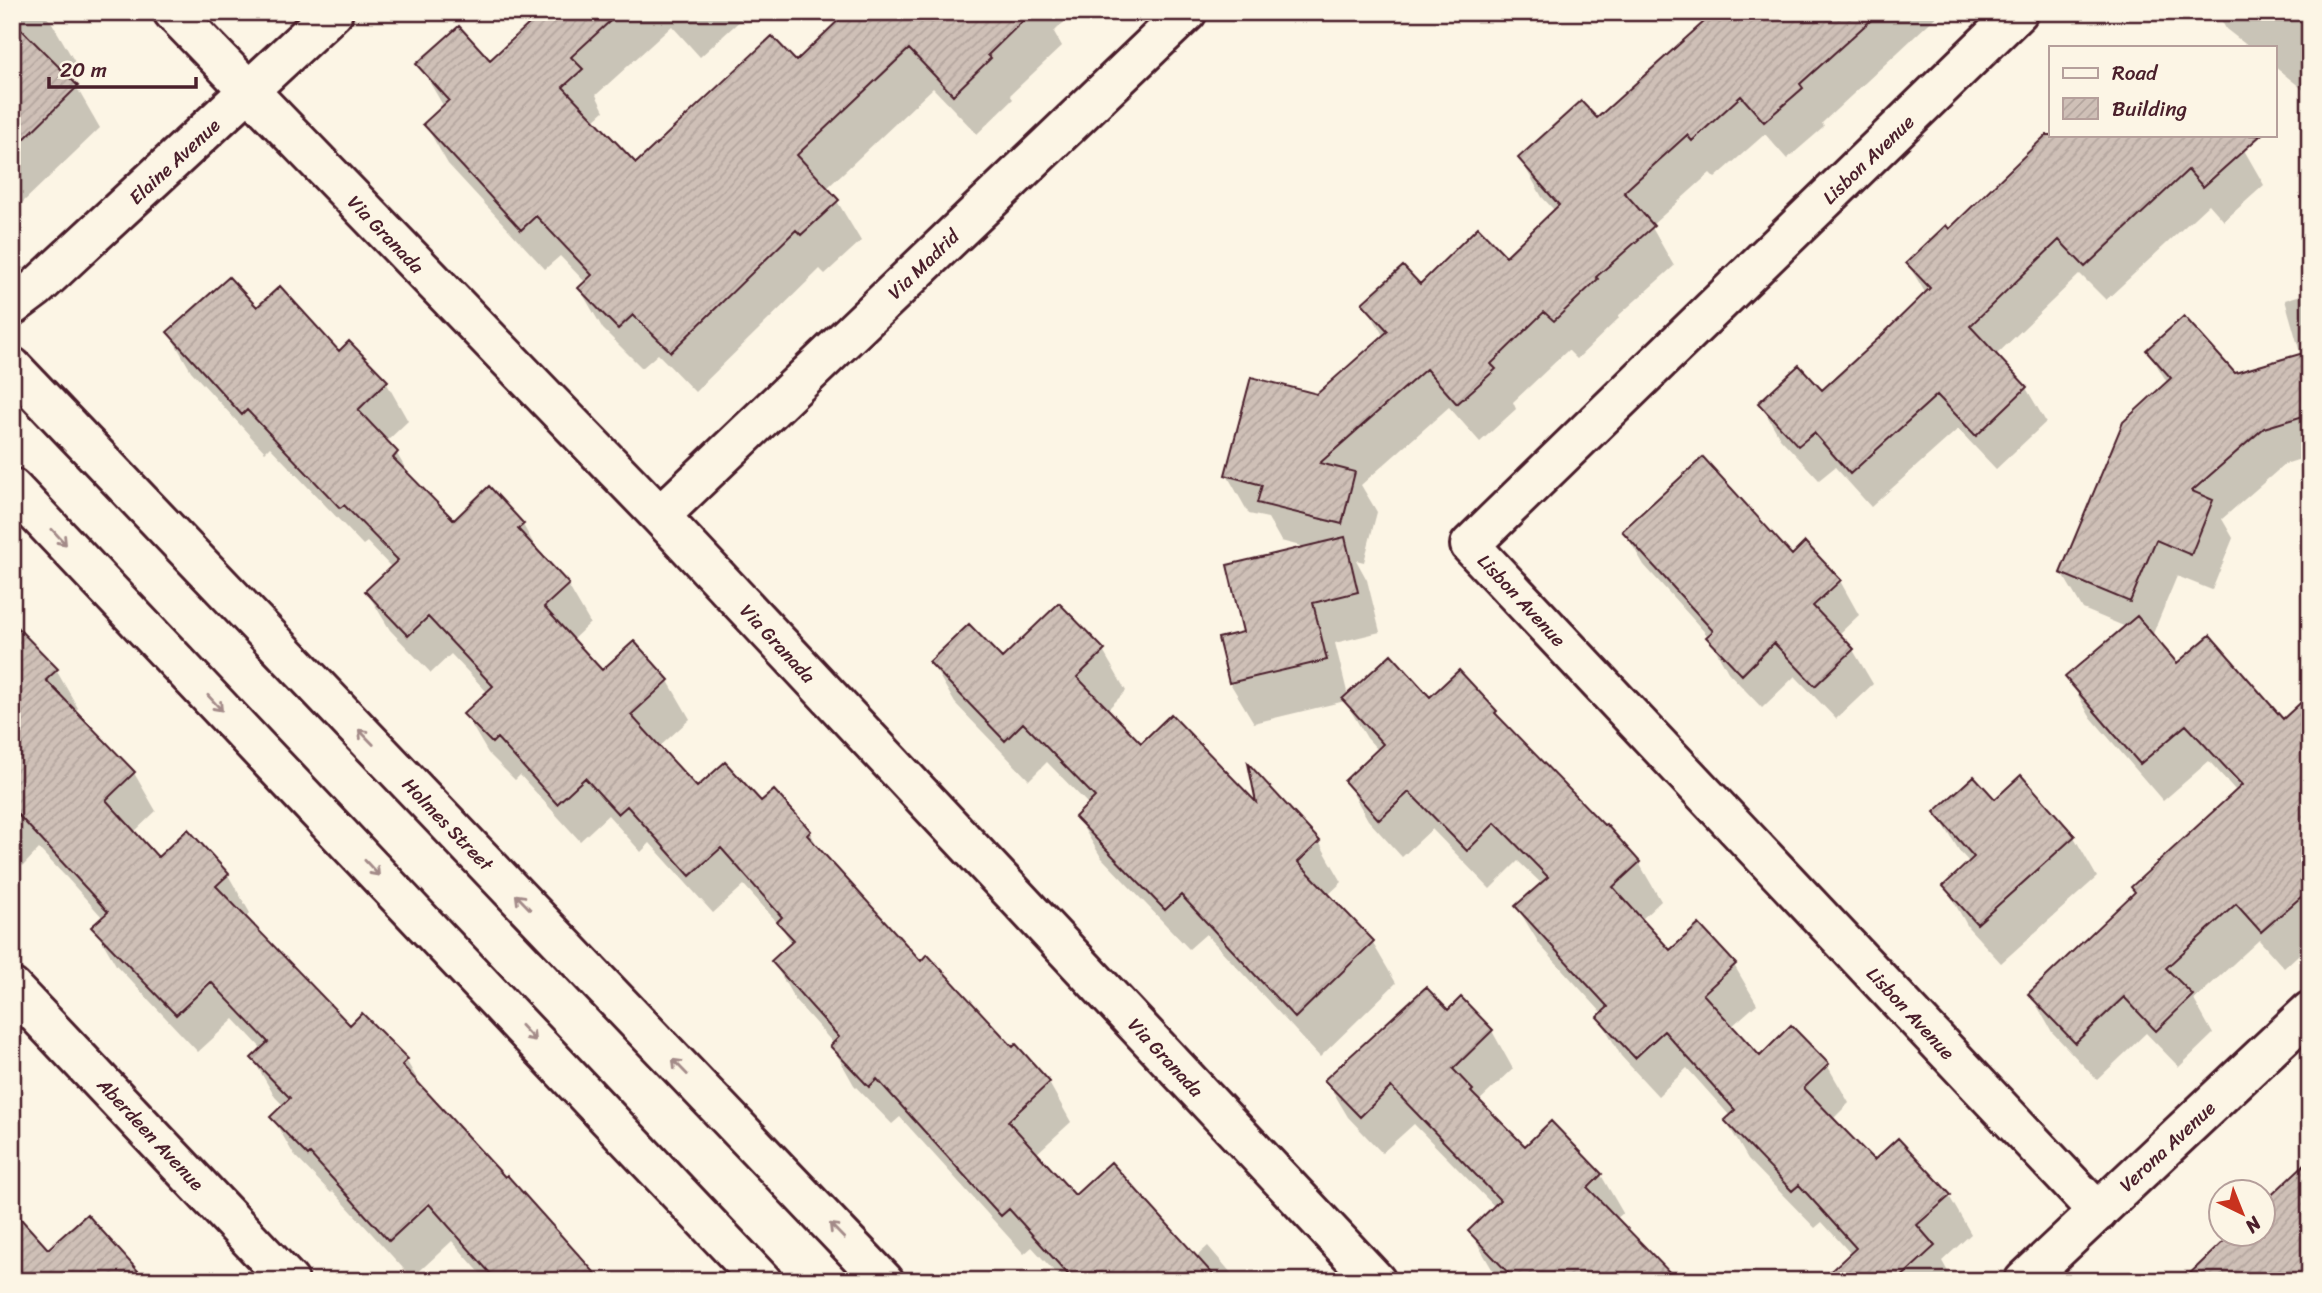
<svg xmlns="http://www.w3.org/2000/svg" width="2322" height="1293" font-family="Sriracha,sans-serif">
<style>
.shadow{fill:#0003}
.building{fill:url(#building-hatch);stroke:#4a1f2b;stroke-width:2}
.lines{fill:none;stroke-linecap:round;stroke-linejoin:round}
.street-casing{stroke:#4a1f2b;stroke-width:44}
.secondary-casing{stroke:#4a1f2b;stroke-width:44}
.street{stroke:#fcf5e5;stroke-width:38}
.secondary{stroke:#fcf5e5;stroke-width:38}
.oneway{stroke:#a38a88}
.labels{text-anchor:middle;stroke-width:7;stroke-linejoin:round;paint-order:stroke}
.street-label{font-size:19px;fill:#4a1f2b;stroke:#fcf5e5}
</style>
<defs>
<pattern id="building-hatch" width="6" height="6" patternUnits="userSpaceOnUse" patternTransform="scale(1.75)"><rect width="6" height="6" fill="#cfc0b7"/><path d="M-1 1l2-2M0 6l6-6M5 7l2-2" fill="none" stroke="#b3a59e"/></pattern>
</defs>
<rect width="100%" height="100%" fill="#fcf5e5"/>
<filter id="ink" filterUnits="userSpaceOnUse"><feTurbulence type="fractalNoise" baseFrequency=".0143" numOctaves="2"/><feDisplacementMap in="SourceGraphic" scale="14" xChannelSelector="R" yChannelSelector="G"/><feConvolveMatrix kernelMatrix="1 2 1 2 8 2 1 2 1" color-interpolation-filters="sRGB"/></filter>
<g filter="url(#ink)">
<path class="shadow" d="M12 12H42L52 23 76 64 64 75 77 88 100 128 20 205 12 197Z
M545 12H742L744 17 700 57 672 26 596 95 604 111 593 121 636 165 795 64 850 12H1074L1054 32 1062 46 1010 95 1013 99 977 134 933 88 826 189 837 201 861 241 825 274 820 269 695 392 658 354 642 368 603 329 580 289 586 283 560 256 545 269 448 164 425 124 444 107 419 64 490 62Z
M1736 12H1941L1822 123 1824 127 1787 159 1765 134 1715 178 1710 173 1651 226 1674 266 1618 316 1619 318 1577 359 1568 350 1513 402 1516 409 1480 442 1449 407 1361 485 1377 512 1364 562 1356 560 1367 580 1380 632 1335 643 1348 696 1430 700 1459 672 1496 712 1502 723 1639 863 1661 901 1641 920 1670 953 1734 965 1757 1004 1731 1027 1760 1058 1827 1065 1849 1103 1832 1120 1874 1162 1949 1196 1971 1234 1942 1261 1953 1281H1830L1851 1254 1822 1222 1815 1228 1748 1159 1726 1121 1730 1116 1687 1068 1658 1096 1621 1056 1599 1017 1603 1014 1540 945 1517 907 1542 884 1518 861 1490 889 1432 829 1402 857 1368 820 1346 781 1379 751 1367 738 1345 701 1254 723 1230 683 1220 639 1245 634 1308 548 1281 541 1268 518 1249 514 1227 475 1384 337 1365 303 1506 258 1555 211 1542 197 1520 158 1597 121Z
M2217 12H2310V95L2275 67V47H2249L2226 29Z
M2058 135H2230L2244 150 2264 185 2224 221 2209 204 2106 300 2080 274 1995 356 2026 388 2046 422 1996 469 1958 429 1871 507 1835 467 1819 480 1780 438 1760 403 1821 393 1926 294 1908 264Z
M2310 292V456L2285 464 2222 519 2233 538 2212 590 2177 576 2152 636 2177 666 2282 721 2310 708V944L2284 968 2259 940 2194 1000 2213 1034 2179 1067 2146 1033 2097 1080 2052 1032 2031 995 2237 792 2209 761 2163 801 2089 715 2068 677 2126 627 2083 609 2062 573 2168 384 2148 350 2235 375 2301 356 2285 300Z
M169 333 339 354 386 382 408 421 386 442 397 454 412 480 454 523 523 525 540 555 568 585 590 623 572 640 602 673 668 681 690 719 658 748 697 790 761 804 774 792 810 832 821 853 921 963 1013 1049 1016 1047 1049 1083 1071 1122 1036 1154 1074 1197 1196 1257 1208 1246 1238 1281H1063L1032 1247 1024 1254 900 1117 892 1124 854 1085 832 1046 834 1044 795 1000 773 961 792 944 783 929 744 885 713 913 650 843 641 852 608 815 580 841 520 775 515 780 488 753 465 714 488 693 451 654 431 673 390 630 367 592 392 568 367 542 363 545 270 447 265 452 191 371Z
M1624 531 1792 557 1840 581 1859 615 1838 635 1853 650 1873 684 1836 719 1795 676 1762 708 1728 672 1709 637 1644 565Z
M12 638 56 670 78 708 75 712 134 773 156 811 133 833 157 860 188 832 228 875 250 913 245 918 349 1028 406 1060 424 1091 600 1281H475L482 1275 452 1241 412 1278 333 1191 331 1193 294 1155 272 1117 284 1106 275 1097 253 1059 263 1050 234 1019 198 1052 116 965 94 927 103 918 68 879 39 849 23 866 12 855Z
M1103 651 1126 691 1107 710 1141 745 1260 807 1319 842 1342 882 1328 895 1372 942 1396 983 1320 1057 1206 934 1189 949 1101 857 1077 817 1089 805 1047 762 1029 780 955 703 931 662 1002 661Z
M1994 801 2074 837 2097 877 2001 963 1968 927 1945 886 1970 863 1960 852 1936 812Z
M1461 999 1492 1031 1513 1069 1478 1102 1525 1149 1551 1124 1601 1175 1623 1213 1616 1219 1675 1281H1503L1492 1269 1470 1231 1495 1207 1414 1124 1382 1153 1348 1117 1326 1080 1448 1012Z
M2310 1164V1281H2185L2235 1234H2262V1208Z"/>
<path class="building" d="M542 12H620L571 57 583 69 563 87 636 163 772 36 796 61 847 12H1032L988 55 991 58 953 95 909 49 797 155 839 200 801 235 796 230 671 352 633 315 618 329 578 288 592 275 536 216 521 230 423 124 449 100 416 64 459 26 490 60Z
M1715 12H1880L1800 84 1803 88 1764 122 1741 96 1692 141 1687 135 1624 192 1654 226 1596 277 1598 279 1554 321 1544 312 1491 364 1496 369 1457 404 1426 369 1320 463 1355 472 1342 524 1257 503 1262 485 1225 475 1251 377 1317 394 1388 331 1362 303 1403 266 1420 284 1478 227 1506 256 1559 205 1518 158 1581 101 1597 118Z
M12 20 78 86 12 151Z
M2046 135H2261L2203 187 2188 170 2085 267 2059 240 1970 326 2027 387 1976 436 1937 395 1850 474 1814 433 1798 446 1758 403 1799 365 1822 390 1881 336 1930 288 1906 263 1946 225 1949 229Z
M229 277 257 307 280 286 339 351 349 341 388 381 358 410 398 452 393 458 454 520 489 486 524 524 518 529 569 584 544 607 602 670 634 641 669 680 631 715 697 787 725 762 761 801 774 790 811 831 807 835 921 961 927 954 1013 1047 1016 1044 1050 1082 1008 1121 1075 1195 1111 1162 1219 1281H1074L1009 1209 1001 1216 877 1079 869 1087 830 1046 839 1037 771 961 794 940 777 922 782 917 721 848 690 876 627 806 618 814 585 778 557 804 497 738 492 743 463 714 493 686 428 617 408 636 365 591 398 560 344 505 340 508 247 410 242 415 167 332Z
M2184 316 2235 373 2310 351V414L2264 428 2192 491 2213 500 2191 555 2156 540 2130 602 2060 573 2123 422 2171 378 2146 350Z
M1703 457 1792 555 1805 542 1841 580 1813 606 1854 649 1815 686 1774 643 1742 675 1706 637 1713 631 1622 531Z
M1345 537 1358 592 1313 603 1327 660 1229 683 1218 638 1243 632 1227 565Z
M1059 603 1105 650 1077 677 1141 743 1171 714 1256 802 1248 763 1320 841 1298 862 1374 941 1295 1018 1181 895 1165 910 1075 817 1095 797 1023 723 1005 741 929 662 969 624 1002 658Z
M2137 616 2177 663 2210 635 2283 719 2310 694V889L2261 932 2236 904 2166 968 2193 995 2156 1031 2124 997 2075 1043 2028 994 2135 892 2131 887 2242 785 2186 725 2140 764 2065 677Z
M12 622 58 669 46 680 135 772 106 800 158 857 188 829 229 874 216 886 350 1025 362 1013 408 1059 402 1065 505 1177 507 1175 602 1281H497L429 1204 389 1241 310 1154 308 1156 270 1117 290 1098 251 1058 268 1042 211 982 176 1015 91 927 108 912 12 808Z
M1391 654 1430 697 1459 670 1497 711 1495 713 1604 825 1606 824 1640 862 1613 887 1670 950 1699 924 1736 964 1703 994 1760 1056 1791 1025 1829 1064 1804 1088 1874 1160 1898 1138 1951 1195 1917 1225 1935 1246 1897 1281H1820L1856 1248 1799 1185 1792 1191 1724 1120 1735 1110 1664 1031 1635 1058 1597 1017 1608 1007 1515 906 1548 877 1495 823 1467 851 1409 792 1379 820 1344 781 1383 744 1342 699Z
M2021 775 2075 836 1977 924 1943 886 1974 857 1934 812 1974 776 1995 799Z
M1426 987 1448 1010 1461 997 1493 1030 1453 1069 1473 1090 1471 1092 1525 1146 1551 1121 1602 1174 1588 1188 1678 1281H1516L1468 1231 1500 1200 1391 1087 1360 1117 1324 1080Z
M2310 1159V1281H2182L2231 1234H2263V1203Z
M12 1209 48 1249 87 1214 147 1281H12Z"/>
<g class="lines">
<defs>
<path id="street" d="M173 12 660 516 1376 1281
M2018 12 1470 545 2098 1212
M660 516 1187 12
M12 988 289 1281
M2024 1281 2310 1011"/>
<path id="secondary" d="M12 306 36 288 333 12
M12 367 884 1281
M12 488 762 1281"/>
</defs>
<use href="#street" class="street-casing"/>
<use href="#secondary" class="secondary-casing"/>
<use href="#street" class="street"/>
<use href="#secondary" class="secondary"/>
</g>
<defs><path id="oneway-shaft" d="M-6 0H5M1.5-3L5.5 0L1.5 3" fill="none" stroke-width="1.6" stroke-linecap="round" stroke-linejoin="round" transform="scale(1.75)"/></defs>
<g class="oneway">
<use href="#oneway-shaft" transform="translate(59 537) rotate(47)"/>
<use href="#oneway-shaft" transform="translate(215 703) rotate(47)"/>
<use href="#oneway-shaft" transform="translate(366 737) rotate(-134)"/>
<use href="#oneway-shaft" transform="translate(372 868) rotate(47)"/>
<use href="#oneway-shaft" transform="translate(523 902) rotate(-134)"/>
<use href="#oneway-shaft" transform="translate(528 1033) rotate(47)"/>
<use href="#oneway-shaft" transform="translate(680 1067) rotate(-134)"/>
<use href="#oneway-shaft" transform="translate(837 1231) rotate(-134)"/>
</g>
</g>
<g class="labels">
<g class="street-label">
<text transform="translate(1868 159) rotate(-44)" y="7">Lisbon Avenue</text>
<text transform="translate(174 161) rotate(-43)" y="7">Elaine Avenue</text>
<text transform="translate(386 234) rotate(46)" y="7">Via Granada</text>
<text transform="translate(923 264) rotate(-44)" y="7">Via Madrid</text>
<text transform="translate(1522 600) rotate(47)" y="7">Lisbon Avenue</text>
<text transform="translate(778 643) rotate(47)" y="7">Via Granada</text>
<text transform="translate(448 824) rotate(46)" y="7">Holmes Street</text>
<text transform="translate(1911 1013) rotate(47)" y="7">Lisbon Avenue</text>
<text transform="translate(1166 1057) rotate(47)" y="7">Via Granada</text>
<text transform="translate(151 1134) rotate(47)" y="7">Aberdeen Avenue</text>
<text transform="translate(2167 1146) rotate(-43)" y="7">Verona Avenue</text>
</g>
</g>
<rect width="2322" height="1293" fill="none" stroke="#fcf5e5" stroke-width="42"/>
<rect x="21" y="21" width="2280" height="1251" fill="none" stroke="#4a1f2b" stroke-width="2.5" filter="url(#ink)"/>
<rect x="2049" y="46" width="228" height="91" fill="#fcf5e5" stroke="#b59f9b" stroke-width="2"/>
<rect x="2063" y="68" width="35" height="10" fill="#fcf5e5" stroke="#b59f9b" stroke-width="2"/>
<text x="2112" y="80" font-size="21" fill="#4a1f2b">Road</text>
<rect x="2063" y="98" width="35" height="21" fill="url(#building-hatch)" stroke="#b59f9b" stroke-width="2"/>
<text x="2112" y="116" font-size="21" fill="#4a1f2b">Building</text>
<g transform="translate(2242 1213) rotate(137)"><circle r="33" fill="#fcf5e5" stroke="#b59f9b" stroke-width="2"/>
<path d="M0-5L12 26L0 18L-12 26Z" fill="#c8321e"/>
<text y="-10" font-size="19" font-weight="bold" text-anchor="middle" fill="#4a1f2b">N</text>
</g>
<path d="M49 77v10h147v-10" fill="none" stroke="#4a1f2b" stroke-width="3.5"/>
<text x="60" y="77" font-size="21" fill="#4a1f2b" stroke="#fcf5e5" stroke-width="5" paint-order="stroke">20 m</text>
</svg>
